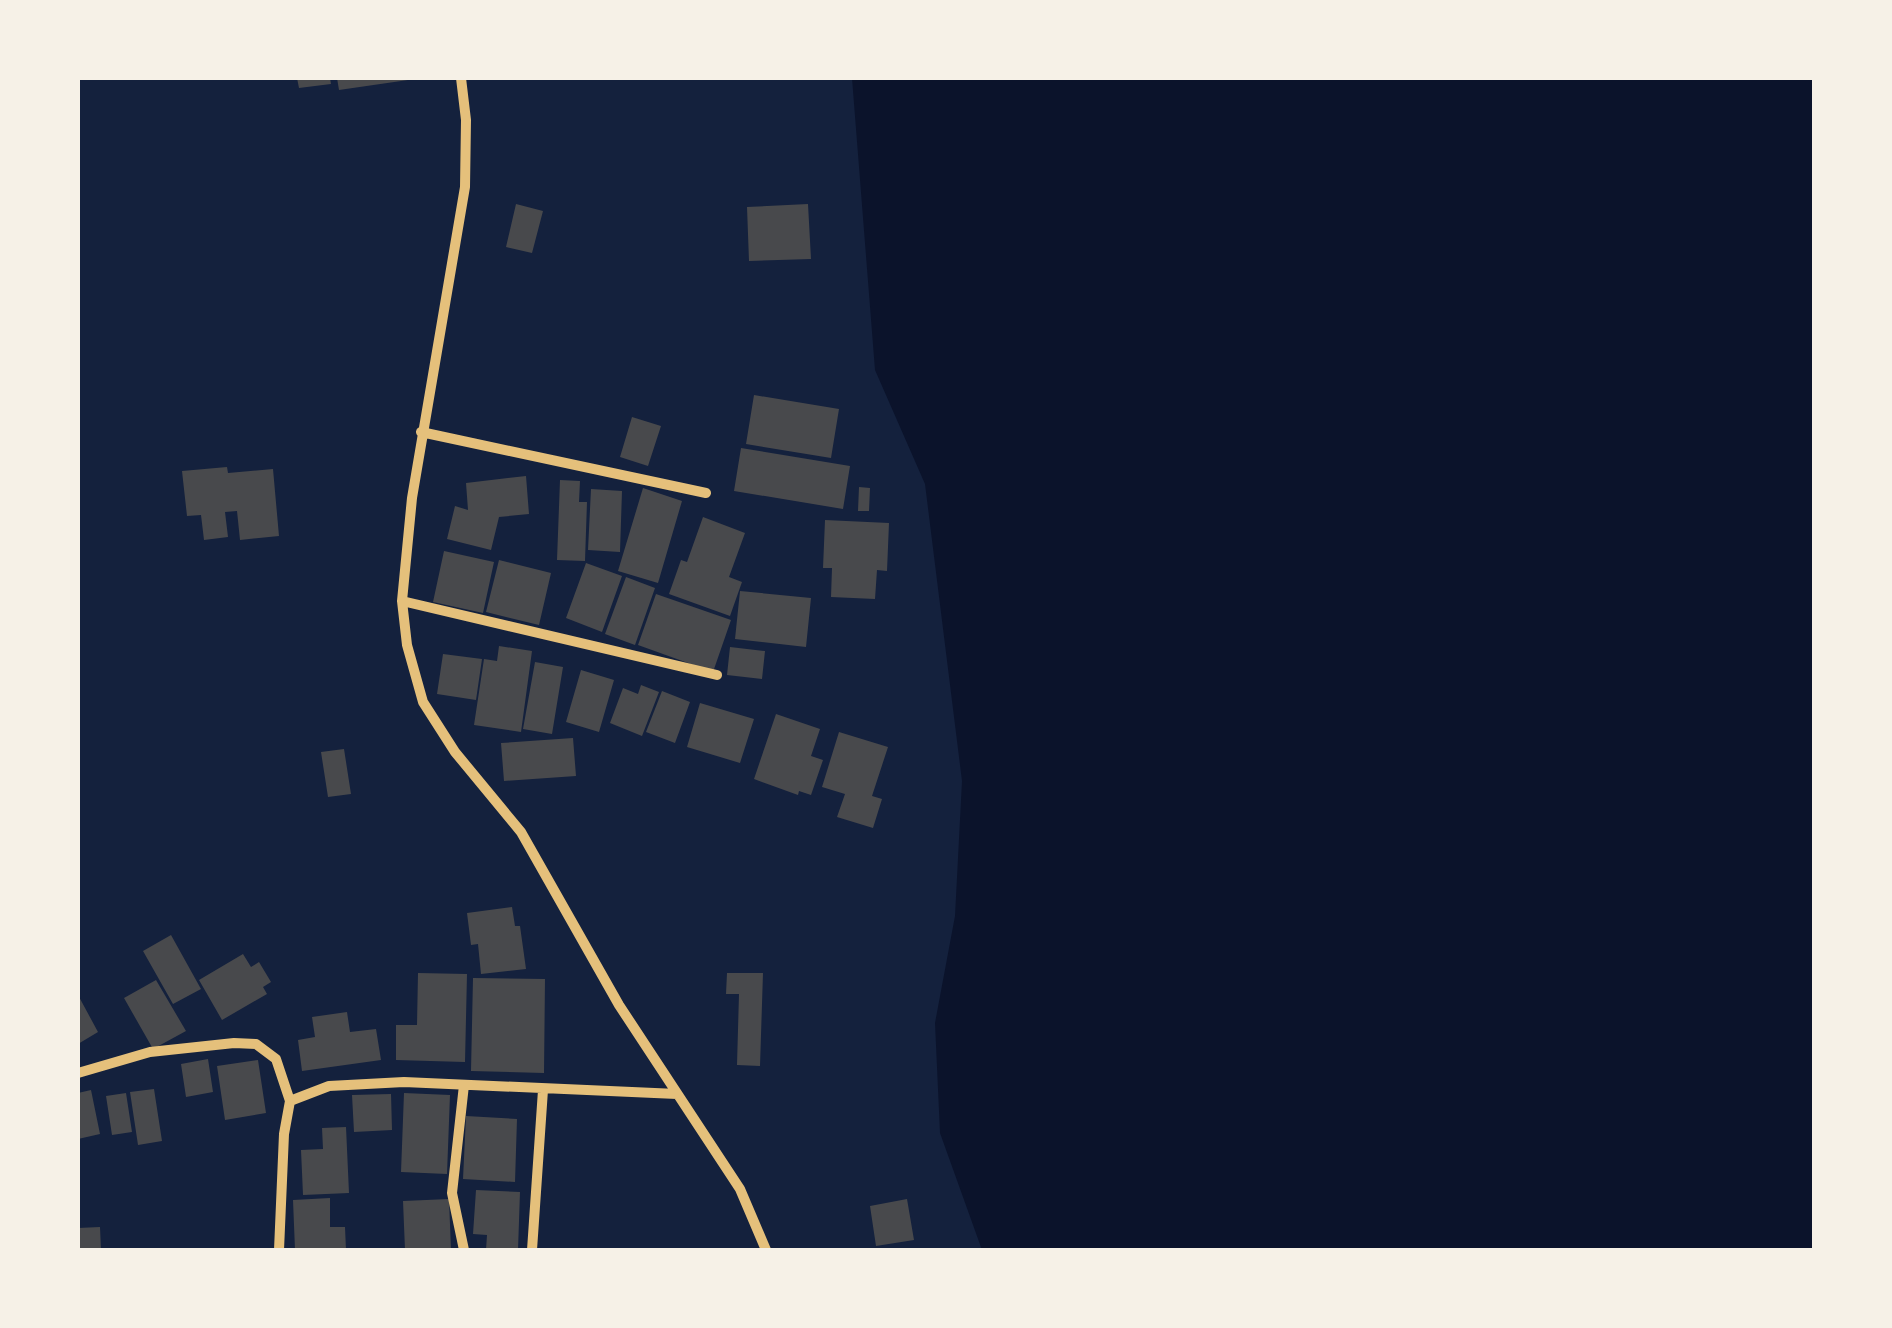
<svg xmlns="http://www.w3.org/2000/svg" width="1892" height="1328" font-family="Lato,sans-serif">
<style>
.water{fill:#0b132b}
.building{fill:#48494c}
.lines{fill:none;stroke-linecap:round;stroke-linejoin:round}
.minor{stroke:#e5c07b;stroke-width:10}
</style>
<rect width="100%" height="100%" fill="#14213d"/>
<path class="water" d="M852 78H1814V1250H982L940 1133 935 1023 955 916 962 781 925 484 875 370Z"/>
<path class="building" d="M297 78H330L331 84 299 88Z
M337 78H407L408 80 339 90Z
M516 204 543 211 532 253 506 247Z
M808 204 811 259 749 261 747 207Z
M754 395 839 409 831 458 746 444Z
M632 417 661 426 648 466 620 457Z
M741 448 850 466 843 509 734 491Z
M227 467 228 473 273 469 279 536 240 540 237 511 225 512 228 537 204 540 201 515 187 516 182 471Z
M526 476 529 514 499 517 491 550 447 539 455 506 468 510 466 483Z
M560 480 580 481 579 502H587L585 561 557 560Z
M859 487 870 488 869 511H858Z
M643 488 682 501 658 583 618 571Z
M591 489 622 491 620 552 588 550Z
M703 517 745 533 729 577 742 582 730 616 669 594 681 560 687 562Z
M825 520 889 523 887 571 877 570 875 599 831 597 832 568H823Z
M444 551 494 562 483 613 433 602Z
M499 560 551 573 539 625 486 612Z
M586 563 622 576 602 632 566 618Z
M626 577 655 588 635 645 605 634Z
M740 591 811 598 806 647 735 639Z
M656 594 731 620 713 672 638 645Z
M499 646 532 651 521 732 474 725 484 659 497 661Z
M730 647 765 651 762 679 727 675Z
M443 654 482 659 476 700 437 694Z
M535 662 563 667 552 734 523 729Z
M581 670 614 680 599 732 566 722Z
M641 685 659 692 642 736 610 723 623 688 638 694Z
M662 691 690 702 675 743 646 732Z
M700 703 754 719 740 763 687 747Z
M776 714 820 729 811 756 823 760 811 795 799 791 798 795 754 779Z
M839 732 888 747 872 796 882 799 873 828 837 817 845 794 822 787Z
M573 738 576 776 504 781 501 743Z
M344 749 351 794 328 797 321 752Z
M512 907 515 926H520L526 969 481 974 478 944 471 945 467 913Z
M171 935 201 989 173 1004 143 951Z
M243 954 251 967 259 962 271 982 263 987 267 994 222 1020 199 980Z
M418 973 467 974 465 1062 396 1060V1025H417Z
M727 973H763L760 1066 737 1065 739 994H726Z
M473 978 545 979 544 1073 471 1071Z
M156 980 186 1031 153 1049 124 998Z
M78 995 98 1032 78 1044Z
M347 1012 350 1032 376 1029 381 1060 302 1071 298 1040 315 1037 312 1017Z
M208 1059 213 1092 186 1097 181 1064Z
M258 1060 266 1113 225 1120 217 1066Z
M154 1089 162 1141 138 1145 130 1092Z
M91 1090 100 1134 78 1139V1093Z
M126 1093 132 1132 112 1135 106 1096Z
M404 1093 450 1095 447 1174 401 1172Z
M391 1094 392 1130 354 1132 352 1095Z
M466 1116 517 1119 515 1182 463 1179Z
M346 1127 349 1193 303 1195 301 1150 323 1149 322 1128Z
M476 1190 520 1192 518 1250H486L487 1235 473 1234Z
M330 1198V1227H345L346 1250H295L293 1200Z
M449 1199 451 1250H405L403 1201Z
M907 1199 914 1240 876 1246 870 1206Z
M100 1227 101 1250H78V1228Z"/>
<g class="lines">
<path class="minor" d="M461 78 466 120 465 187 412 498 402 601 407 645 423 702 455 752 521 832 619 1005 740 1189 766 1250
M421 432 706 493
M402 601 717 675
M78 1073 150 1052 234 1043 256 1044 276 1059 290 1101
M464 1085 452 1193 464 1250
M279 1250 284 1134 290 1101 329 1086 404 1082 677 1094
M532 1250 543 1090"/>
</g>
<rect width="1892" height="1328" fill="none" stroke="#f6f1e7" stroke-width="160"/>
</svg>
